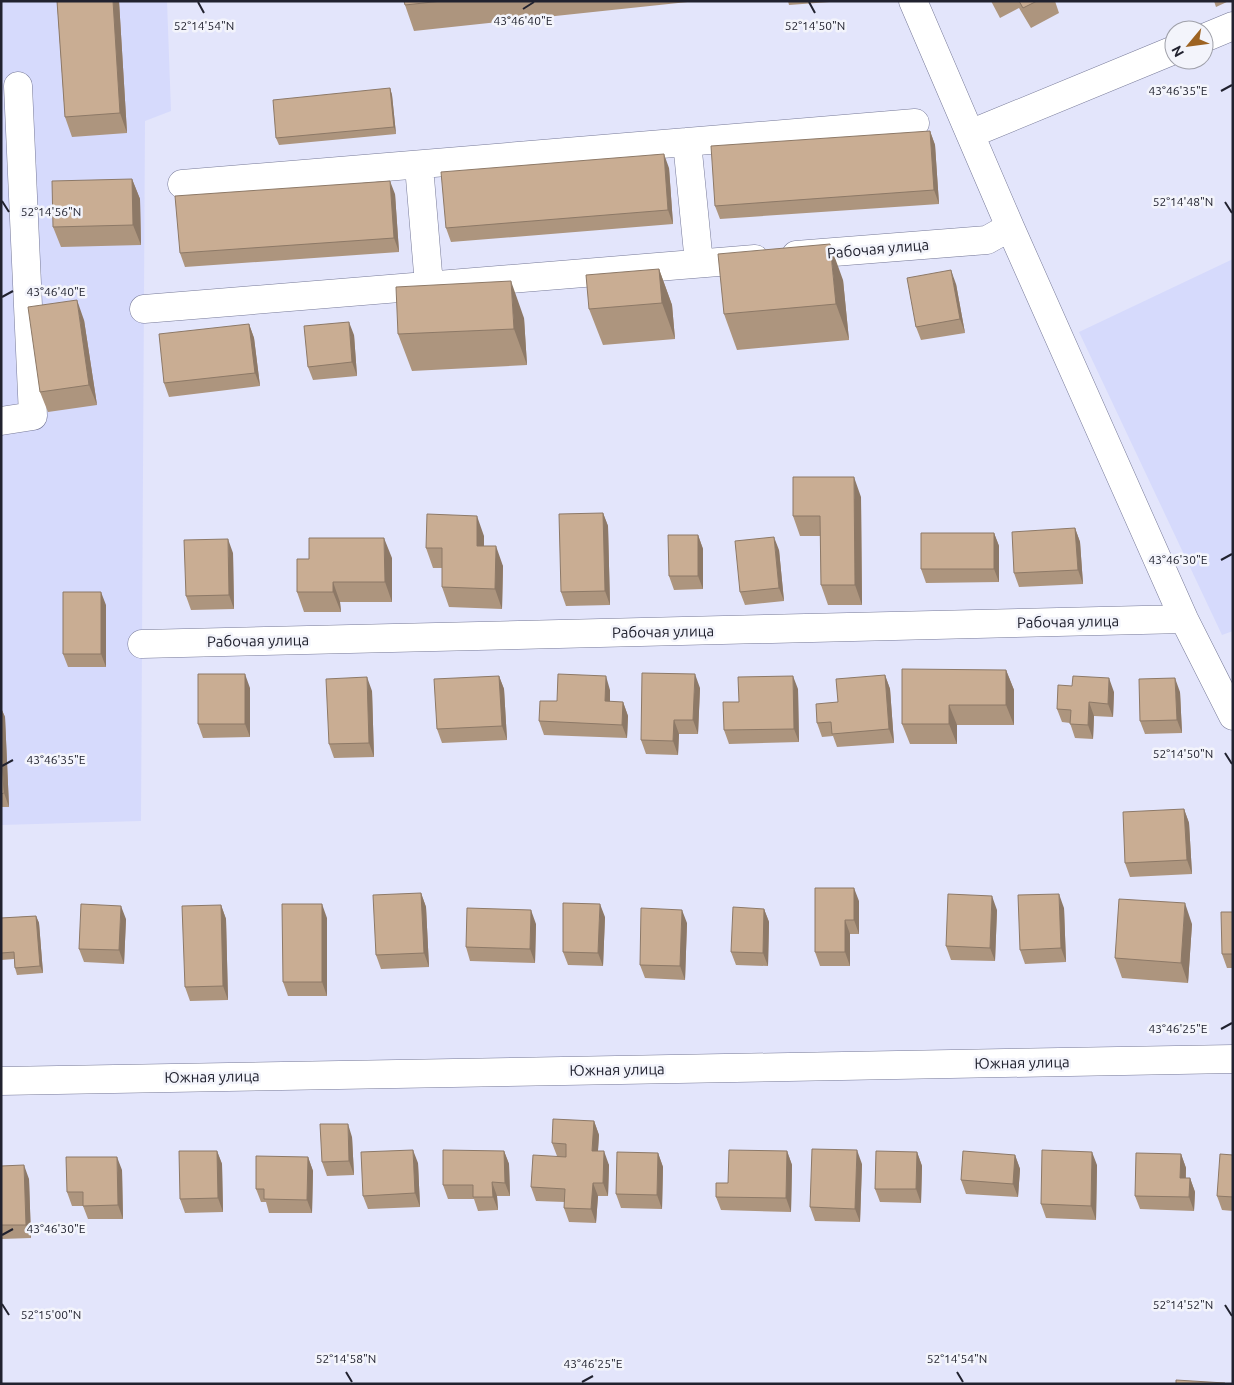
<svg xmlns="http://www.w3.org/2000/svg" width="1234" height="1385" font-family="Ubuntu,sans-serif">
<style>
.built{fill:#d6dafc}
.lines{fill:none;stroke-linecap:round;stroke-linejoin:round}
.minor-casing{stroke:#767998;stroke-width:29}
.minor{stroke:#fff;stroke-width:28}
.wall{fill:#ad957e}
.shaded-wall{fill:#8d7967}
.building{fill:#c9ad93;stroke:#8d7967}
.ticks{fill:none;stroke:#21222f;stroke-width:2}
.labels{text-anchor:middle;stroke-width:5;stroke-linejoin:round;paint-order:stroke}
.street-label{font-size:15px;fill:#21222f;stroke:#f3f4fb}
.ticks-label{font-size:12px;text-anchor:middle;fill:#21222f;stroke:#f3f4fb;stroke-width:5;stroke-linejoin:round;paint-order:stroke}
</style>
<rect width="100%" height="100%" fill="#e3e5fb"/>
<path class="built" d="M1 1H167L171 111 145 121 141 821 1 825Z
M1233 259V631L1222 635 1079 332Z"/>
<g class="lines">
<defs>
<path id="minor" d="M913 1 1010 227 1184 619 1233 716
M1204 38 1233 26
M970 134 1174 50
M687 142 699 263
M419 166 429 285
M182 184 915 123
M796 255 987 240 1010 227
M144 309 755 259
M1 421 33 416 18 86
M142 644 1184 619
M1 1081 1233 1059"/>
</defs>
<use href="#minor" class="minor-casing"/>
<use href="#minor" class="minor"/>
</g>
<path class="wall" d="M57 1H119L127 133 72 137 65 117Z
M404 1H697L414 31 405 5Z
M788 1H843L789 5Z
M991 1H1055L1059 13 1031 28 1019 8 1000 18Z
M1214 1H1229L1216 7Z
M390 88 392 95 396 134 279 145 276 138Z
M930 131 935 145 939 204 720 219 715 206Z
M669 168 673 224 451 242 446 228Z
M132 179 140 199 141 245 61 247 53 227Z
M395 194 399 252 185 267 180 253Z
M659 269 672 305 675 339 603 345 589 309Z
M843 280 849 340 737 350 724 314Z
M956 284 965 333 921 340 916 327Z
M524 318 527 365 412 371 398 334Z
M84 320 97 405 48 412 40 392Z
M249 324 254 338 260 386 169 397 164 383Z
M354 335 357 376 313 380 308 367Z
M861 497 862 605H828L821 585 820 536H800L793 516Z
M603 513 608 526 610 605 566 606 561 592Z
M1075 528 1080 542 1083 584 1019 587 1014 573Z
M994 533 999 546V582L926 583 921 569Z
M698 535 703 549V589L674 590 669 576Z
M484 536V546L503 566 502 609 449 607 442 587V568H433L426 548Z
M779 550 784 601 745 605 740 592Z
M233 553 234 609 191 610 186 596Z
M392 558V602H340L341 612H304L297 592Z
M106 605V667H68L63 654Z
M1006 670 1014 690V725H957V744H910L902 724Z
M885 675 890 689 894 743 837 747 833 736 822 737 817 723 838 702Z
M499 676 504 689 507 740 442 743 437 729Z
M250 688V737L203 738 198 724Z
M700 688 698 734H679L678 755 646 754 641 740Z
M798 689 799 742 729 744 724 730 739 702Z
M610 690V702H623L628 716 627 738 544 735 539 721 557 701Z
M372 691 374 757 334 758 329 744Z
M1114 692 1113 717 1094 716 1093 739 1075 738 1070 723 1062 722 1057 709Z
M1180 692 1182 733 1145 734 1140 721Z
M1 708 5 717 9 807H1Z
M1184 809 1189 823 1192 874 1130 877 1125 863Z
M421 893 426 907 429 967 381 969 376 955Z
M859 901V934H850V966H820L815 952Z
M221 905 226 919 228 1000 190 1001 185 987Z
M1064 908 1066 962 1025 964 1020 950Z
M764 909 769 922 768 966 736 965 731 952Z
M997 910 995 961 951 960 946 946Z
M1233 912V968H1227L1222 954Z
M36 916 39 923 43 973 17 975 15 968 14 959 1 960V918Z
M605 917 603 966 568 965 563 952Z
M327 918V996H288L283 982Z
M126 919 124 964 84 962 79 949Z
M687 923 685 980 645 978 640 965Z
M536 924 535 963 470 961 466 947Z
M1192 924 1188 983 1122 978 1115 958Z
M594 1121 599 1135 598 1151 609 1165 608 1196H598L596 1223 569 1222 564 1208 565 1202 536 1201 531 1187 557 1156 552 1143Z
M352 1137 354 1175 327 1176 322 1162Z
M217 1151 222 1164 223 1212 185 1213 180 1199Z
M504 1151 509 1164 510 1196H497L498 1210 478 1211 474 1199H448L443 1185Z
M787 1151 792 1165 791 1212 721 1210 716 1197 728 1183Z
M917 1152 922 1166 921 1203 880 1202 875 1189Z
M658 1153 663 1167 662 1209 621 1208 616 1194Z
M1181 1154 1186 1168V1178H1190L1195 1192 1194 1211 1140 1209 1135 1196Z
M1015 1155 1020 1169 1018 1197 966 1194 961 1180Z
M1233 1155V1211L1222 1210 1217 1196Z
M308 1157 313 1171 312 1213H269L266 1202H261L256 1189Z
M418 1163 420 1207 368 1209 363 1196Z
M862 1164 860 1222 815 1221 810 1207Z
M1097 1165 1096 1220 1046 1218 1041 1204Z
M1 1166 29 1179 31 1238 1 1239Z
M122 1170 123 1219H88L83 1206H72L67 1192Z"/>
<path class="shaded-wall" d="M113 1H119L127 133 120 113Z
M390 88 392 95 396 134 394 127Z
M930 131 935 145 939 204 934 190Z
M664 154 669 168 673 224 668 210Z
M132 179 140 199 141 245 133 225Z
M390 181 395 194 399 252 394 238Z
M830 244 843 280 849 340 836 304Z
M659 269 672 305 675 339 662 303Z
M951 270 956 284 965 333 960 319Z
M511 281 524 318 527 365 514 329Z
M77 300 84 320 97 405 89 385Z
M349 322 354 335 357 376 352 362Z
M249 324 254 338 260 386 255 373Z
M854 477 861 497 862 605 855 585Z
M603 513 608 526 610 605 605 591Z
M477 516 484 536V566L477 546Z
M1075 528 1080 542 1083 584 1078 570Z
M994 533 999 546V582L994 569Z
M698 535 703 549V589L698 576Z
M774 537 779 550 784 601 779 588Z
M384 538 392 558V602L385 582Z
M228 539 233 553 234 609 229 595Z
M496 546 503 566 502 609 495 589Z
M333 582 340 602 341 612 333 592Z
M101 592 106 605V667L101 654Z
M1006 670 1014 690V725L1006 705Z
M245 674 250 688V737L245 724Z
M695 674 700 688 698 734 693 720Z
M885 675 890 689 894 743 889 729Z
M499 676 504 689 507 740 502 726Z
M606 676 610 690V715L605 701Z
M793 676 798 689 799 742 794 729Z
M367 677 372 691 374 757 369 743Z
M1109 678 1114 692 1113 717 1108 704Z
M1175 678 1180 692 1182 733 1177 720Z
M623 702 628 716 627 738 622 725Z
M1089 702 1094 716 1093 739 1088 725Z
M949 705 957 725V744L949 724Z
M1 708 5 717 9 807 4 793 1 738Z
M674 720 679 734 678 755 673 741Z
M1184 809 1189 823 1192 874 1187 860Z
M854 888 859 901V934L854 920Z
M421 893 426 907 429 967 424 953Z
M1059 894 1064 908 1066 962 1061 948Z
M992 896 997 910 995 961 990 948Z
M1185 903 1192 924 1188 983 1181 963Z
M322 904 327 918V996L322 982Z
M600 904 605 917 603 966 598 953Z
M221 905 226 919 228 1000 223 986Z
M121 906 126 919 124 964 119 950Z
M764 909 769 922 768 966 763 953Z
M531 910 536 924 535 963 530 949Z
M682 910 687 923 685 980 680 966Z
M36 916 39 923 43 973 40 966Z
M845 920 850 934V966L845 952Z
M594 1121 599 1135 597 1164 592 1151Z
M348 1124 352 1137 354 1175 349 1161Z
M413 1150 418 1163 420 1207 415 1193Z
M857 1150 862 1164 860 1222 855 1209Z
M217 1151 222 1164 223 1212 218 1198Z
M504 1151 509 1164 510 1196 505 1183Z
M604 1151 609 1165 608 1196 603 1183Z
M787 1151 792 1165 791 1212 786 1198Z
M917 1152 922 1166 921 1203 916 1189Z
M1092 1152 1097 1165 1096 1220 1091 1206Z
M658 1153 663 1167 662 1209 657 1195Z
M1181 1154 1186 1168 1185 1192 1180 1178Z
M1015 1155 1020 1169 1018 1197 1013 1184Z
M117 1157 122 1170 123 1219 118 1205Z
M308 1157 313 1171 312 1213 307 1200Z
M24 1165 29 1179 31 1238 26 1225Z
M1190 1178 1195 1192 1194 1211 1189 1197Z
M492 1182 497 1196 498 1210 493 1197Z
M593 1183 598 1196 596 1223 591 1209Z"/>
<path class="building" d="M57 1H113L120 113 65 117Z
M404 1H442L405 5Z
M1019 1H1037L1023 8Z
M390 88 394 127 276 138 273 100Z
M930 131 934 190 715 206 711 146Z
M664 154 668 210 446 228 441 172Z
M132 179 133 225 53 227 52 181Z
M390 181 394 238 180 253 175 196Z
M830 244 836 304 724 314 718 254Z
M659 269 662 303 589 309 586 275Z
M951 270 960 319 916 327 907 278Z
M511 281 514 329 398 334 396 287Z
M77 300 89 385 40 392 28 307Z
M349 322 352 362 308 367 304 326Z
M249 324 255 373 164 383 159 334Z
M793 477H854L855 585H821L820 516H793Z
M603 513 605 591 561 592 559 514Z
M427 514 477 516V546H496L495 589 442 587V548H426Z
M1075 528 1078 570 1014 573 1012 532Z
M921 533H994V569H921Z
M668 535H698V576H669Z
M774 537 779 588 740 592 735 541Z
M309 538H384L385 582H333V592H297V559H309Z
M228 539 229 595 186 596 184 540Z
M63 592H101V654H63Z
M902 669 1006 670V705H949V724H902Z
M642 673 695 674 693 720H674L673 741 641 740Z
M198 674H245V724H198Z
M558 674 606 676 605 701 623 702 622 725 539 721 540 701H557Z
M885 675 889 729 832 734 831 722 817 723 816 704 838 702 836 679Z
M499 676 502 726 437 729 434 679Z
M793 676 794 729 724 730 723 702H739L738 677Z
M1073 676 1109 678 1108 704 1089 702 1088 725 1070 724 1071 710 1057 709 1058 685 1072 686Z
M367 677 369 743 329 744 326 679Z
M1175 678 1177 720 1140 721 1139 679Z
M1 738 4 793 1 794Z
M1184 809 1187 860 1125 863 1123 812Z
M815 888H854V920H845V952H815Z
M421 893 424 953 376 955 373 895Z
M948 894 992 896 990 948 946 946Z
M1059 894 1061 948 1020 950 1018 895Z
M1119 899 1185 903 1181 963 1115 958Z
M563 903 600 904 598 953 563 952Z
M81 904 121 906 119 950 79 949Z
M282 904H322V982H283Z
M221 905 223 986 185 987 182 906Z
M733 907 764 909 763 953 731 952Z
M467 908 531 910 530 949 466 947Z
M641 908 682 910 680 966 640 965Z
M1221 912H1233V954H1222Z
M36 916 40 966 15 968 14 952 1 953V918Z
M553 1119 594 1121 592 1151H604L603 1183H593L591 1209 564 1208 565 1189 531 1187 533 1155 566 1157V1144L552 1143Z
M320 1124H348L349 1161 322 1162Z
M812 1149 857 1150 855 1209 810 1207Z
M413 1150 415 1193 363 1196 361 1152Z
M443 1150 504 1151 505 1183 492 1182 493 1197H473V1185H443Z
M729 1150 787 1151 786 1198 716 1197V1183H728Z
M1042 1150 1092 1152 1091 1206 1041 1204Z
M179 1151H217L218 1198 180 1199Z
M876 1151 917 1152 916 1189H875Z
M963 1151 1015 1155 1013 1184 961 1180Z
M617 1152 658 1153 657 1195 616 1194Z
M1136 1153 1181 1154 1180 1178H1190L1189 1197 1135 1196Z
M1220 1154 1233 1155V1197L1217 1196Z
M256 1156 308 1157 307 1200 264 1199V1189H256Z
M66 1157H117L118 1205 83 1206V1192H67Z
M24 1165 26 1225H1V1166Z
M1176 1380 1225 1383V1384H1176Z"/>
<path class="ticks" d="M198 2 204 13M809 2 815 13M523 9 534 2M1221 91 1232 85M2 201 9 212M1225 202 1232 213M2 297 13 291M1221 560 1232 554M1225 753 1232 764M2 766 13 760M1221 1029 1232 1023M2 1235 13 1229M2 1304 9 1315M1225 1305 1232 1316M346 1372 352 1382M957 1372 963 1382M582 1382 593 1376"/>
<g class="labels">
<g class="street-label">
<text transform="translate(878 249) rotate(-5)" y="5">Рабочая улица</text>
<text transform="translate(1068 622) rotate(-1)" y="5">Рабочая улица</text>
<text transform="translate(663 632) rotate(-1)" y="5">Рабочая улица</text>
<text transform="translate(258 641) rotate(-1)" y="5">Рабочая улица</text>
<text transform="translate(1022 1063) rotate(-1)" y="5">Южная улица</text>
<text transform="translate(617 1070) rotate(-1)" y="5">Южная улица</text>
<text transform="translate(212 1077) rotate(-1)" y="5">Южная улица</text>
</g>
</g>
<g class="ticks-label">
<text x="523" y="25">43°46'40"E</text>
<text x="204" y="30">52°14'54"N</text>
<text x="815" y="30">52°14'50"N</text>
<text x="1178" y="95">43°46'35"E</text>
<text x="1183" y="206">52°14'48"N</text>
<text x="51" y="216">52°14'56"N</text>
<text x="56" y="296">43°46'40"E</text>
<text x="1178" y="564">43°46'30"E</text>
<text x="1183" y="758">52°14'50"N</text>
<text x="56" y="764">43°46'35"E</text>
<text x="1178" y="1033">43°46'25"E</text>
<text x="56" y="1233">43°46'30"E</text>
<text x="1183" y="1309">52°14'52"N</text>
<text x="51" y="1319">52°15'00"N</text>
<text x="346" y="1363">52°14'58"N</text>
<text x="957" y="1363">52°14'54"N</text>
<text x="593" y="1368">43°46'25"E</text>
</g>
<rect width="1234" height="1385" fill="none" stroke="#21222f" stroke-width="5"/>
<g transform="translate(1189 45) rotate(241)"><circle r="24" fill="#f3f4fb" stroke="#9fa0a9"/>
<path d="M0-4L9 19L0 12L-9 19Z" fill="#9d6322"/>
<text y="-8" font-size="14" font-weight="bold" text-anchor="middle" fill="#21222f">N</text>
</g>
</svg>
